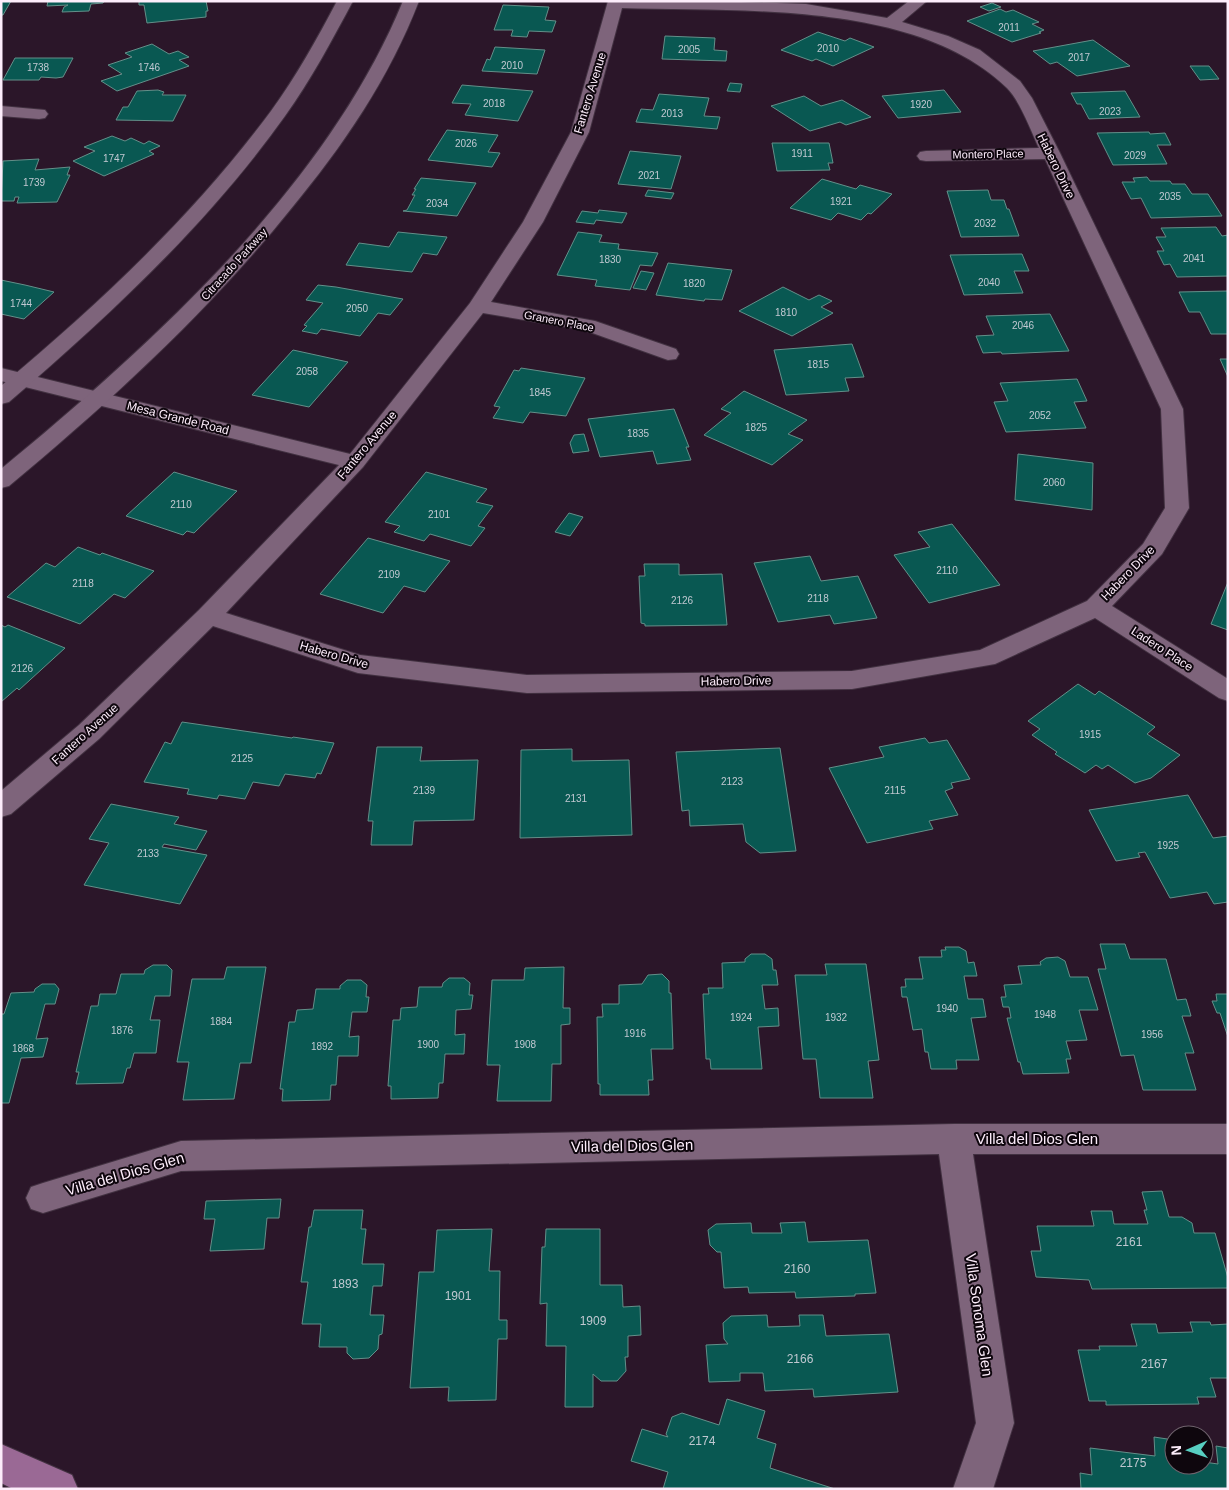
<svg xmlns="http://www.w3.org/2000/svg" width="1229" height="1490" font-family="Helvetica,sans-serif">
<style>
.building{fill:#095852;stroke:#638f89}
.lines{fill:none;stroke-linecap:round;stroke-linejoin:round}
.minor-casing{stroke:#423141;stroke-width:2}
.tertiary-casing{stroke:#423141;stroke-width:2}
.primary-casing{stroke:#423141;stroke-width:2}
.minor{fill:#7e647b;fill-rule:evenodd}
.tertiary{fill:#7e647b;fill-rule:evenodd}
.primary{fill:#9a6995;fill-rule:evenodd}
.labels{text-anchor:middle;stroke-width:4;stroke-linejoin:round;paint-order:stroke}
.number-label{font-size:10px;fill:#c0c8d1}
.far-street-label{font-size:11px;fill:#fdedfb;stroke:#0e060d}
.street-label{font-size:12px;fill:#fdedfb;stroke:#0e060d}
.near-number-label{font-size:12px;fill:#c0c8d1}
.near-street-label{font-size:15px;fill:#fdedfb;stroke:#0e060d}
</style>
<rect width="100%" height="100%" fill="#2b1629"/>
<path class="building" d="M1 1H11L3 15H1Z
M48 1H104L103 3 91 4 89 11 62 12 64 7 68 5 47 6Z
M139 1H206L208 11H206V17L147 23 144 5H139Z
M992 3 1001 7 989 11 980 7Z
M503 5 549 7 545 20 556 21 552 32 529 31 527 37 511 36 513 30H494Z
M1000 9 1006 12 1013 10 1039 22 1032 24 1044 30 1039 32 1041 33 1012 42 967 21Z
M818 32 845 41 850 38 874 47 833 66 816 59 812 61 781 50Z
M665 36 715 38 714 50 727 51 726 61 662 59Z
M1093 40 1130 66 1077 76 1057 62 1050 64 1033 51Z
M152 44 169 54 178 51 189 57 179 60 189 66 117 91 101 81 122 74 108 65 132 57 125 53Z
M495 47 545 50 537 74 482 71 487 59 490 60Z
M15 58H73L63 77 56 78 41 77 39 80H3Z
M1190 66H1209L1219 79 1200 80Z
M730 83 742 84 740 92 727 91Z
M462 85 533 91 518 121 465 115 471 104 452 103Z
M158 90 164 92 162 95H186L173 121 116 120 123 107H128L137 91Z
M944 90 961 112 898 118 882 96Z
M1125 91 1140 117 1089 119 1081 104H1077L1071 93Z
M659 94 709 98 704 116 720 117 717 129 636 122 641 109 653 110Z
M804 96 821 106 842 100 871 117 846 125 840 122 810 131 771 106Z
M447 130 498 135 488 152 500 153 492 167 428 160Z
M1149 132 1150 134 1165 133 1171 145H1157L1167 164 1113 165 1097 133Z
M112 136 125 141 131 138 144 144 149 141 160 146 149 151 154 154 104 176 73 161 95 151 84 147Z
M772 143H829L833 163H828L830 170 777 171Z
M630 151 681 156 671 189 618 184Z
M39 159 35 170 70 167 67 175H70L57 202 17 203 19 197H15L14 201H1L3 161Z
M1147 177 1150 181H1170L1172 184H1185L1192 194H1208L1222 216 1151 218 1141 198 1131 199 1122 182H1135L1133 178Z
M421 178 476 183 457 216 403 211 407 210 415 195H412L416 189H414Z
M822 179 856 189 860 185 892 194 871 214 868 213 861 220 838 213 831 220 790 208Z
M648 190 674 193 671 199 645 196Z
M988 190 991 200H1004L1007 209H1009L1019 236 961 237 947 191Z
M599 210 627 213 622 223 596 220 594 224 576 222 582 211 598 213Z
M1216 227 1222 236 1228 235V276L1177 277 1170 264 1164 265 1157 251H1164L1156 237H1166L1161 228Z
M398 232 447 237 437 255 423 253 412 272 346 265 359 243 389 247Z
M578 232 602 235 599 242 619 244 618 249 658 253 652 266 640 265 630 290 595 286 597 280 557 275Z
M1022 254 1029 271H1014L1023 293 964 295 950 255Z
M668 263 732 270 722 300 705 299 704 301 656 295Z
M641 271 654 273 646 290 633 288Z
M1 280 25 285 54 292 24 319 1 314Z
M318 285 336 287 403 299 390 315 378 313 360 336 321 329 317 334 302 331 307 326 304 325 323 303 306 300Z
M783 287 809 300 819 295 832 301 821 307 833 313 792 336 739 311Z
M1228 291V334H1211L1200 312H1189L1179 292Z
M1050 314 1069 351 1002 354 1001 352 983 353 976 336 994 335 986 316Z
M852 344 864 377 845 378 849 391 786 395 774 350Z
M293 350 348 362 309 407 252 395Z
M1220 359H1228V377Z
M521 368 585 378 566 416 530 412 523 423 493 418 500 407 494 406 514 370 519 371Z
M1077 379 1087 401 1074 402 1086 428 1006 432 994 402 1008 401 1000 383Z
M744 391 807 420 788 434 803 440 772 465 704 435 731 413 721 409Z
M674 409 689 447H686L691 460 657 464 653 451 600 457 588 419Z
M584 434 589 451 573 453 570 443 574 435Z
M1018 454 1093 463 1092 510 1015 500Z
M174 472 237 491 194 533 187 531 183 535 126 516Z
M426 472 487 489 476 502 493 506 478 526 485 528 471 546 430 534 424 541 394 532 400 526 385 522Z
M569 513 583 517 570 536 555 532Z
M952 524 1000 585 929 603 894 555 930 547 918 532Z
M368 538 450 561 425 592 404 586 383 613 320 594Z
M78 547 100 555 102 553 154 571 125 598 114 594 80 624 7 597 46 563 55 567Z
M810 556 821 581 858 576 877 618 834 624 830 615 778 622 754 563Z
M644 564H679V575L722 574 727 625 645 626V624L641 623 639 576H645Z
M1228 582V630L1211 624Z
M1 625 5 627 8 625 65 648 19 690 17 688 1 702Z
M1078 684 1095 695 1099 691 1155 727 1147 734 1180 755 1151 778 1135 783 1108 765 1102 769 1096 765 1085 773 1055 754 1057 752 1032 735 1040 729 1028 721Z
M182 722 292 738 293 737 334 743 321 774 317 773 315 778 285 774 279 786 253 782 245 799 219 795 217 799 187 794 189 789 144 782 165 742 171 744Z
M925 738 929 743 947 740 970 779 951 783 953 788 945 791 958 815 929 821 933 829 867 843 829 768 884 757 879 747Z
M377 747H422L420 761 478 760 474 820 414 821 412 845H371L373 821H368Z
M780 748 796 851 760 853 746 842 743 824 690 826 689 810 682 811 676 752Z
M572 749V761L629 760 632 835 520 838 521 750Z
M1188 795 1213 838 1228 836V902L1214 904 1207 892 1170 898 1145 852 1138 853 1140 857 1116 861 1089 810Z
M111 804 179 817 174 824 207 831 196 850 164 844 162 847 207 855 180 904 84 885 109 843 89 839Z
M1100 944H1125L1130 959H1166L1177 1000 1186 999 1191 1016H1182L1194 1053H1185L1196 1090H1143L1134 1055 1121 1056 1098 969H1106Z
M945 947H959L966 951 968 963 974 962 977 976H964L968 999H983L986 1017 971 1018 979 1060H956L957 1069H931L928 1052H925L922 1029 913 1030 907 997H902L901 987H906L905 979H923L919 957H942L941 950H946Z
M751 954H765L772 959 773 970H776L778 985H762L765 1009 778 1008 779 1026 758 1027 762 1069H711L710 1059H706L703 994H709L708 988H723L722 963 745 962V959Z
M1058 957 1065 961 1070 977H1088L1098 1010H1079L1087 1040 1066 1041 1071 1059H1066L1069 1073 1023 1074 1020 1062H1018L1007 1018H1011L1009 1007H1003L1001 997H1006L1004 985 1022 984 1018 966 1041 965 1040 962 1046 958Z
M825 964H866L879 1060 868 1061 873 1098H820L816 1059H803L795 975H827Z
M153 965H167L172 970 170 996H155L150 1020H160L156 1053H134L130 1068H127L123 1083 76 1084 79 1072H76L91 1006H98L100 994H116L121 974H144L145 970Z
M227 967H266L251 1063H240L234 1099 183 1100 189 1062H177L192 979H224Z
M564 967 563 1008H570V1024L561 1025V1064H552L551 1101H497L500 1065H487L492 980H524L525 968Z
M662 974 669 981V993H671L673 1049H651L653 1080H648L649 1095H600V1084H598L597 1017H603L602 1004H619V985L642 984 648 975Z
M449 978H464L470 983 469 995H473L471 1009 456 1010 455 1035 465 1034 464 1054H445L443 1083H439L438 1098 391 1099V1086H388L393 1020H400L401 1008 417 1007 419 987H442L443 983Z
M347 980H361L367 985 366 997H369L367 1012H352L349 1037 359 1036 358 1056H338L336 1085H331L330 1100 282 1101 283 1089H280L289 1022H295L297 1010 313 1009 316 989H340V986Z
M42 984H55L59 989 55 1004H45L36 1039 48 1038 43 1057 21 1058 9 1103H1V1014H4L11 993 34 992 35 989Z
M1216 994H1228V1037L1220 1013H1217L1212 1001H1217Z
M1162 1191 1169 1217H1182L1192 1223 1194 1233H1215L1228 1278V1288L1092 1289 1089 1280 1036 1277 1031 1251H1041L1037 1226H1094L1091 1211H1112L1114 1224H1148L1144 1210H1147L1142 1192Z
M281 1199 279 1218H267L264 1249 210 1251 215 1219H204L206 1201Z
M314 1210H363L361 1229H366L362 1264H384L382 1286H373L370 1315H384L382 1334 379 1335 378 1349 369 1358 353 1359 347 1353V1347H319L321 1324H302L308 1282H301L309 1227H311Z
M805 1222 808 1242 868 1240 876 1293 855 1294V1296L796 1298 795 1292 749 1293 748 1287 724 1288 721 1252H717L710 1245 708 1230 716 1224 751 1223 752 1233H782L780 1223Z
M492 1229 489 1271H500L499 1320H507V1339H498L496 1400 448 1401 449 1387 410 1388 419 1272H434L437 1230Z
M546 1229H600V1285H622L623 1307 640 1306 641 1335 628 1336V1357H625L626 1371 617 1381H601L593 1374V1407H565L566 1346H546L547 1303 540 1304 542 1247H545Z
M767 1315 768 1327 800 1326 799 1315H823L826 1336 889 1334 898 1392 814 1397 813 1389 765 1391 763 1373H740V1381L709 1382 706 1345 728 1344 724 1339 723 1323 731 1316Z
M1190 1322H1210L1211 1325 1228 1324V1378H1210L1216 1397H1197L1199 1404 1106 1405V1401H1089L1078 1350H1100L1099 1346H1137L1131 1324H1156L1158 1333 1193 1332Z
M727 1399 765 1411 757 1438 776 1444 770 1468 835 1489H663L668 1472 631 1461 642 1429 668 1437 666 1434 672 1417 682 1413 719 1425Z
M1154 1437 1174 1440V1465H1204V1462L1218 1464 1216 1446 1228 1448V1489H1081L1080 1473 1092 1475 1090 1448 1155 1456Z"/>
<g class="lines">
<defs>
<path id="minor" d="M608 1H711L806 4 887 18 909 1H927L902 22 948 36 980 50 1020 81 1032 98 1060 153 1183 409 1189 508 1162 554 1112 606 1228 679V701L1219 698 1095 618 995 664 852 689 527 693 358 673 213 626 99 739 11 814 1 817V791L79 725 199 610 339 465 1 381V368L350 454 470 303 523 222 571 132ZM622 8C740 12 916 0 1007 88 1020 101 1031 131 1039 148L926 151 920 152 917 156 920 160 926 161 1045 159 1161 409 1165 508 1143 544 1087 601 980 650 852 671 527 675 360 655 226 613 363 467 483 313 584 330 668 360 676 359 679 354 676 349 595 321 491 302 543 222 589 132Z
M1 106 45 110 48 114 45 118 39 119 1 116Z
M954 1124H1228V1154H973L1014 1423 993 1489H953L976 1423 939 1154 181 1171 43 1213 31 1209 26 1198 31 1187 43 1183 181 1141Z"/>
<path id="tertiary" d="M337 1H353C332 40 311 80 285 116 208 224 110 315 9 402L1 404V386C100 303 194 215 271 111 296 77 317 39 337 1Z
M403 1H419C389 79 343 146 290 210 207 313 110 402 9 486L1 488V469C152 345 328 185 403 1Z"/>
<path id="primary" d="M1 1444 72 1475 78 1489H13L1 1483Z"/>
</defs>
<use href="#minor" class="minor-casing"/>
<use href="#tertiary" class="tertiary-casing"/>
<use href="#primary" class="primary-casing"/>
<use href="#minor" class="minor"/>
<use href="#tertiary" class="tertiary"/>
<use href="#primary" class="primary"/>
</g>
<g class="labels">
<g class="number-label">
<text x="1009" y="31">2011</text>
<text x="828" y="52">2010</text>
<text x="689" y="53">2005</text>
<text x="1079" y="61">2017</text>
<text x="512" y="69">2010</text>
<text x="38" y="71">1738</text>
<text x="149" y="71">1746</text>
<text x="494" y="107">2018</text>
<text x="921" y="108">1920</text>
<text x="1110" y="115">2023</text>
<text x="672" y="117">2013</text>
<text x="466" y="147">2026</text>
<text x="802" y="157">1911</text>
<text x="1135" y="159">2029</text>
<text x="114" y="162">1747</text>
<text x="649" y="179">2021</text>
<text x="34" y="186">1739</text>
<text x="1170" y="200">2035</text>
<text x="841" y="205">1921</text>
<text x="437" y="207">2034</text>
<text x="985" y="227">2032</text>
<text x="1194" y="262">2041</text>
<text x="610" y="263">1830</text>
<text x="989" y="286">2040</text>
<text x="694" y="287">1820</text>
<text x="21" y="307">1744</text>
<text x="357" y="312">2050</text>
<text x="786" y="316">1810</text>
<text x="1023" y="329">2046</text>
<text x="818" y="368">1815</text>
<text x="307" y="375">2058</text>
<text x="540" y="396">1845</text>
<text x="1040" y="419">2052</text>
<text x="756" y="431">1825</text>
<text x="638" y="437">1835</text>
<text x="1054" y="486">2060</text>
<text x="181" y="508">2110</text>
<text x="439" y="518">2101</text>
<text x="947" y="574">2110</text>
<text x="389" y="578">2109</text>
<text x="83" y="587">2118</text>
<text x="818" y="602">2118</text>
<text x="682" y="604">2126</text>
<text x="22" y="672">2126</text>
<text x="1090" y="738">1915</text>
<text x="242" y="762">2125</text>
<text x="732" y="785">2123</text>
<text x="424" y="794">2139</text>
<text x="895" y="794">2115</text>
<text x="576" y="802">2131</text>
<text x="1168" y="849">1925</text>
<text x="148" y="857">2133</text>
<text x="947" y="1012">1940</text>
<text x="1045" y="1018">1948</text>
<text x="741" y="1021">1924</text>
<text x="836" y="1021">1932</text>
<text x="221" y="1025">1884</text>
<text x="122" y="1034">1876</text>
<text x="635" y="1037">1916</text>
<text x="1152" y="1038">1956</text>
<text x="428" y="1048">1900</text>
<text x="525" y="1048">1908</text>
<text x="322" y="1050">1892</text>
<text x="23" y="1052">1868</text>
</g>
<g class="far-street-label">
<text transform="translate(988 154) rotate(-1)" y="4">Montero Place</text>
<text transform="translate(234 264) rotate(-48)" y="4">Citracado Parkway</text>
<text transform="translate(559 321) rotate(11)" y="4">Granero Place</text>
</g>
<g class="street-label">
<text transform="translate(590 93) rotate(-73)" y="4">Fantero Avenue</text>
<text transform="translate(1056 166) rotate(64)" y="4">Habero Drive</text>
<text transform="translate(178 418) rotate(14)" y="4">Mesa Grande Road</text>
<text transform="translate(367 445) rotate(-50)" y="4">Fantero Avenue</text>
<text transform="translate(1128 573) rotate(-46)" y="4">Habero Drive</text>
<text transform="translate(1162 649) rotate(33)" y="4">Ladero Place</text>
<text transform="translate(334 655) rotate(16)" y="4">Habero Drive</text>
<text transform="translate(736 681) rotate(-1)" y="4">Habero Drive</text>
<text transform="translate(85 734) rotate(-42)" y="4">Fantero Avenue</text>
</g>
<g class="near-number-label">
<text x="1129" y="1246">2161</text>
<text x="797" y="1273">2160</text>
<text x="345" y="1288">1893</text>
<text x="458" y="1300">1901</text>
<text x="593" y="1325">1909</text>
<text x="800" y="1363">2166</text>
<text x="1154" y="1368">2167</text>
<text x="702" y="1445">2174</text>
<text x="1133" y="1467">2175</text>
</g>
<g class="near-street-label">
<text x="1037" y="1144">Villa del Dios Glen</text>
<text transform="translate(632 1146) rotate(-1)" y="5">Villa del Dios Glen</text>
<text transform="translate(125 1174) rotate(-16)" y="5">Villa del Dios Glen</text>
<text transform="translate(979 1315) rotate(82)" y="5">Villa Sonoma Glen</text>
</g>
</g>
<rect width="1229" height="1490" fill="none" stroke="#fdedfb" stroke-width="5"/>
<g transform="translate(1189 1450) rotate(268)"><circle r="24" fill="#0e060d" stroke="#6e626c"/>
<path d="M0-4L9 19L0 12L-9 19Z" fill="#57cec1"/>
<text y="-8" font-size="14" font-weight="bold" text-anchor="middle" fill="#fdedfb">N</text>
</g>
</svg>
